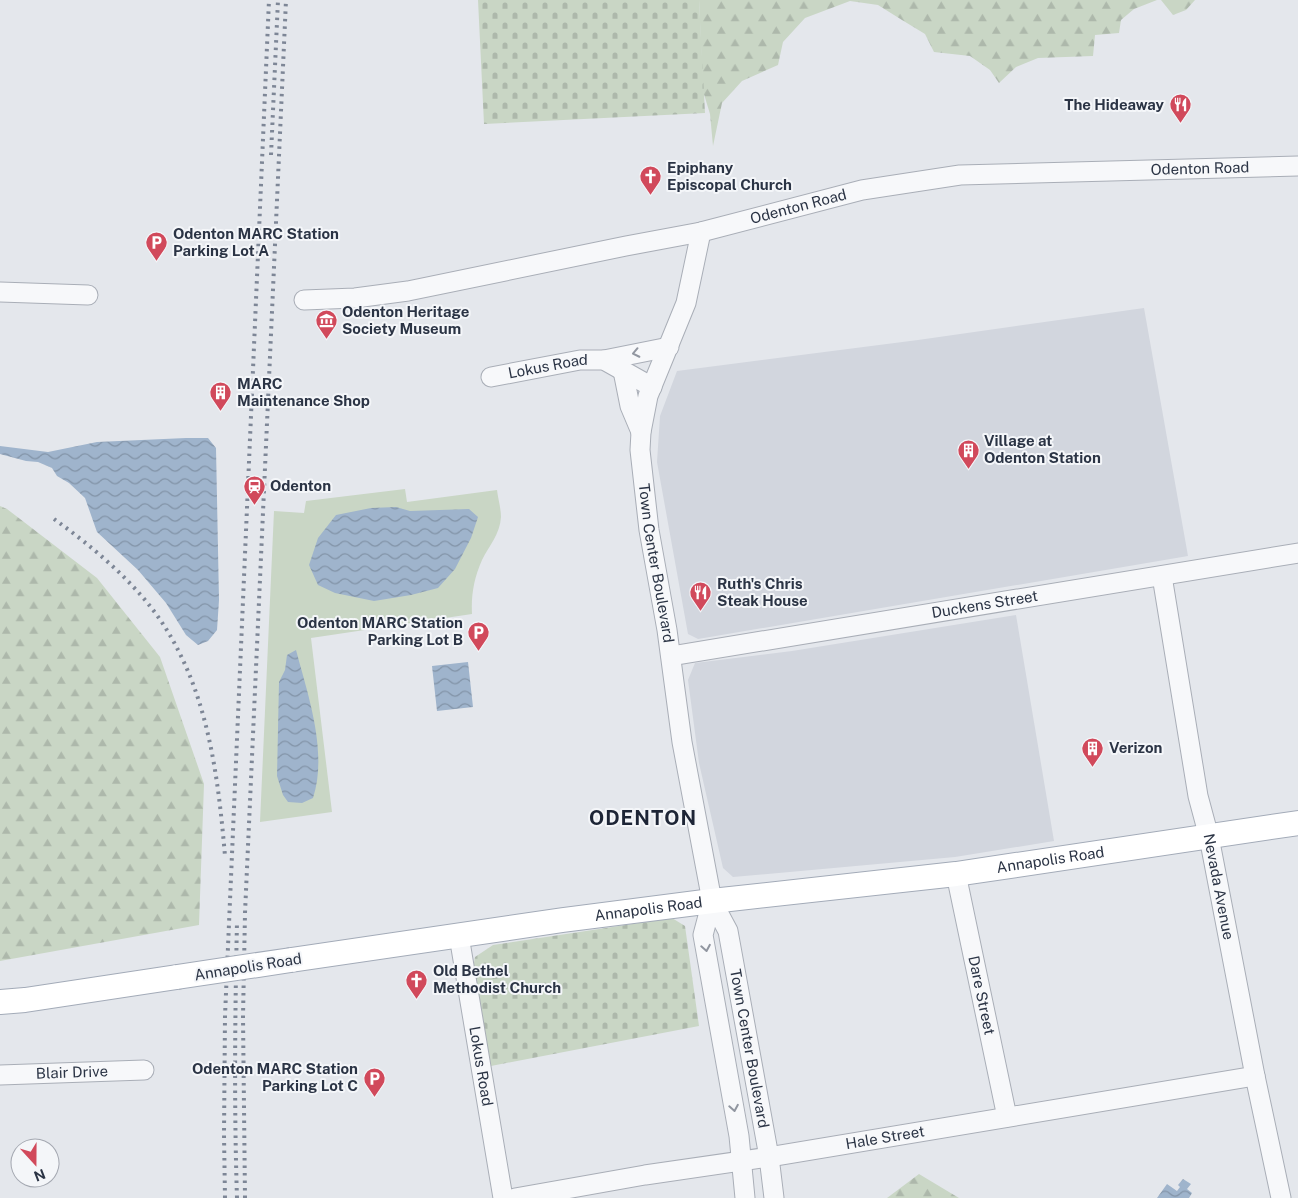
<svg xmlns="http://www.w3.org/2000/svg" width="1298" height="1198" font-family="'Public Sans',sans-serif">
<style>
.built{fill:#d2d6de}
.green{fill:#c9d6c5}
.forest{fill:url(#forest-firs)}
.cemetery{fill:url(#cemetery-stones)}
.water{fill:url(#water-waves)}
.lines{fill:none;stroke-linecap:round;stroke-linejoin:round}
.minor-casing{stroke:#a9aeb7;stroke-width:21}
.major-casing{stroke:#a3abb8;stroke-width:26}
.minor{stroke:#f7f8fa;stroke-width:19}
.major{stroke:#fff;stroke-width:24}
.rail{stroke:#7d8696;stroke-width:4;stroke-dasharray:2.5 5;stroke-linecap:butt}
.major-bridge-casing{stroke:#a3abb8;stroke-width:26;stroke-linecap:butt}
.major-bridge{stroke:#fff;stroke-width:24}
.oneway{stroke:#9196a0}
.labels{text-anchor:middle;stroke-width:4;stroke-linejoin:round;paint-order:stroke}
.poi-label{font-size:15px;font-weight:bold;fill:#2b3445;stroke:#f4f6f9;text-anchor:start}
.street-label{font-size:15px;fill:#2b3445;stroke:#f4f6f9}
.district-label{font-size:20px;font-weight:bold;letter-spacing:1px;fill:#1d2536;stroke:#f4f6f9}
</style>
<defs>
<pattern id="forest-firs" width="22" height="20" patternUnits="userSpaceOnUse" patternTransform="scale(1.25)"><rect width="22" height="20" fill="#c9d6c5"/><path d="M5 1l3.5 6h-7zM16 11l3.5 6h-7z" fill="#adb8ab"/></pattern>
<pattern id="cemetery-stones" width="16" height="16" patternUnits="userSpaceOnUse" patternTransform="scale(1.25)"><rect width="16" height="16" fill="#c9d6c5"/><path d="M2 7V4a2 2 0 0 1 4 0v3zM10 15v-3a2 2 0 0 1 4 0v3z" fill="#adb8ab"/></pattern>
<pattern id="water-waves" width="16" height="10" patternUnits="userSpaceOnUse" patternTransform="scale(1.25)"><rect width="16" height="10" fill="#9fb4cc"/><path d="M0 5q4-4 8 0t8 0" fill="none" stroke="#8293a7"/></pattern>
</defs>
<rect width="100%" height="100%" fill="#e4e7ec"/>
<path class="built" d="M1144 308 1188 556 698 639 688 634 657 462 660 416 677 371 918 340Z
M1016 615 1054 841 955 857 733 877 723 868 699 763 688 680 695 663 792 651Z"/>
<path class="green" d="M405 489 407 502 497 490C498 498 501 509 501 517 500 534 489 546 482 560 474 578 471 595 472 614L311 638 332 812 260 822 274 511 304 513 306 501Z"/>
<path class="forest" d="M699 0H1157L1134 9 1121 20 1119 33 1095 35 1093 56 1038 58 1016 67 999 83 990 70 970 56 934 52 925 34 902 20 878 5 850 1 805 18 783 42 778 65 742 81 722 103 713 146 710 114 703 91Z
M1161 0H1195L1186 10 1173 15Z
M0 506 7 509 97 578 160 657 204 784 199 925 0 961Z
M919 1174 959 1198H887Z"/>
<path class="cemetery" d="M478 0H699L705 113 484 124Z
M672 918 685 926 699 1026 491 1066 471 978 475 957 493 945Z"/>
<path class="water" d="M186 438H208L216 448 219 600 217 630 208 641 198 645 186 635 166 603 138 570 97 532 85 498 69 483 57 476 52 468 38 462 26 461 0 454V446L48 452 97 442Z
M396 507 410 511 469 509 478 517 471 538 455 569 438 588 411 595 374 601 335 593 318 585 309 565 318 538 336 515 371 508Z
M296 650C308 695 328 752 313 798L302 803 288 802 283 795 277 776 279 682 285 670 287 655Z
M468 662 473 707 437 711 432 666Z
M1183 1179 1191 1184 1187 1189 1192 1193 1189 1198H1157L1167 1184 1177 1191 1180 1187 1178 1185Z"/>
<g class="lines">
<defs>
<g id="minor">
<path id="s1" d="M701 232 686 303 648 396 641 432 640 450 649 530 667 630 682 742 712 901 728 931 769 1157 774 1198"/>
<path d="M0 292 88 295"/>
<path id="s2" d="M304 300 355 298 408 291 626 246 701 232 862 190 960 175 1298 166"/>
<path d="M604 360 669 347"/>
<path d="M623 371 630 406 641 432"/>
<path id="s3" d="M491 377 580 360H604L652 387"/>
<path id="s4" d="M1162 576 1198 796 1209 837 1255 1076 1281 1198"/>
<path id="s5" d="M671 656 1298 553"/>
<path id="s6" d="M956 874 1007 1117"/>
<path d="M712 901 703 935 739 1136 745 1198"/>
<path id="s7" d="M459 936 503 1198"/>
<path id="s8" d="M0 1075 144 1070"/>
<path id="s9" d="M515 1198 645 1175 769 1157 1255 1076"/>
</g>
<g id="major">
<path id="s10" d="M291 960 563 920 712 901 956 874 1298 823"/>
<path d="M0 1002 25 1000 177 977"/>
</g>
</defs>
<use href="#minor" class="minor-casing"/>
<use href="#major" class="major-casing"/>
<use href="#minor" class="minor"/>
<use href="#major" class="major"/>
<path class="rail" d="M271 155 278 0
M54 519C93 547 136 583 163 624 208 693 218 775 225 856
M225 1198 224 1135 225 1016 269 0
M237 1198C234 1106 235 1014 237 922
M245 1198 243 1017 245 913 286 0"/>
<defs>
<path id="major-bridge" d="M177 977 291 960"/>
</defs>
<use href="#major-bridge" class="major-bridge-casing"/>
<use href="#major-bridge" class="major-bridge"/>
</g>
<defs><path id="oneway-chevron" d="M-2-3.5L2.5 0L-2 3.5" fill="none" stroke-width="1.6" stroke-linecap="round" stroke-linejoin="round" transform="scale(1.25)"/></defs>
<g class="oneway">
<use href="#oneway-chevron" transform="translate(636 353) rotate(168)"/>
<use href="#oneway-chevron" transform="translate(706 948) rotate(80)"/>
<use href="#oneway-chevron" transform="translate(734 1108) rotate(80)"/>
</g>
<defs>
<symbol id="restaurant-pin" viewBox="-11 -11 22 30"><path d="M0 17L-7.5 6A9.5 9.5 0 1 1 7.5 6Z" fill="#d1495b" stroke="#f4f6f9"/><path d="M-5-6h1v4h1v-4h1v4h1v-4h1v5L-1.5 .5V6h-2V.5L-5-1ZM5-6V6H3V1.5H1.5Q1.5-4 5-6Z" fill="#fff"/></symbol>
<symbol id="church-pin" viewBox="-11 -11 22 30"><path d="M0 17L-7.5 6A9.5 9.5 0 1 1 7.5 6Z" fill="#d1495b" stroke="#f4f6f9"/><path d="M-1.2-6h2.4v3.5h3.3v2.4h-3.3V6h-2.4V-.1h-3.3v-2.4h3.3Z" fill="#fff"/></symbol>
<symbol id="parking-pin" viewBox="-11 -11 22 30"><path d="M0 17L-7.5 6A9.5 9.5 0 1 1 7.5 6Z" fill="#d1495b" stroke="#f4f6f9"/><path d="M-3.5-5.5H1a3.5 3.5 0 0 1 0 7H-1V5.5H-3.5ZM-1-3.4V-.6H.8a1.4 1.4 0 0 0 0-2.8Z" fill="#fff"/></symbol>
<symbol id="museum-pin" viewBox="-11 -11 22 30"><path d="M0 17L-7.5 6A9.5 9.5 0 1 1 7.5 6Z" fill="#d1495b" stroke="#f4f6f9"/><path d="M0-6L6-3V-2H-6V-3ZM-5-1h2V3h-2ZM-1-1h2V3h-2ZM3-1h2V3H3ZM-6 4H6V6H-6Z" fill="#fff"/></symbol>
<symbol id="building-pin" viewBox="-11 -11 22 30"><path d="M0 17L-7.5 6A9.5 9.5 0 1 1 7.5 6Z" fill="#d1495b" stroke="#f4f6f9"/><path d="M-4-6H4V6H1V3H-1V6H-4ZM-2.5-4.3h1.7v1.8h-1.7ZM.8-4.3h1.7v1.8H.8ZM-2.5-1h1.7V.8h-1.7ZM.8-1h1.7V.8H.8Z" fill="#fff"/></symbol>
<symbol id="station-pin" viewBox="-11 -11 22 30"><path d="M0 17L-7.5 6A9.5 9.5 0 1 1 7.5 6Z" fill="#d1495b" stroke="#f4f6f9"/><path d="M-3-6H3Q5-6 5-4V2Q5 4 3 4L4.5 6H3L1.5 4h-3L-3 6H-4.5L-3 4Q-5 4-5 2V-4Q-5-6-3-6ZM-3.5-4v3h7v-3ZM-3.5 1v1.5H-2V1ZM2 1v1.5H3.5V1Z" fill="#fff"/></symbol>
</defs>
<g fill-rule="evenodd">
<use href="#restaurant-pin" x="1168" y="92" width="25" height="34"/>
<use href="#church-pin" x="638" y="164" width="25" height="34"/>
<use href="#parking-pin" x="144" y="230" width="25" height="34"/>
<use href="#museum-pin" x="314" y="308" width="25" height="34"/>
<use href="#building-pin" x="208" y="380" width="25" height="34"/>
<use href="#building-pin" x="956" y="438" width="25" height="34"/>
<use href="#station-pin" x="242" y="474" width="25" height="34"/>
<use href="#restaurant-pin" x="688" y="580" width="25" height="34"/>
<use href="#parking-pin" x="466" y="620" width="25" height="34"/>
<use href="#building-pin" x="1080" y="736" width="25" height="34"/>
<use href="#church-pin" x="404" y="968" width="25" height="34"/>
<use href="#parking-pin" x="362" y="1066" width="25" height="34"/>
</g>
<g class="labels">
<g class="poi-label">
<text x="1164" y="110" text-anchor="end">The Hideaway</text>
<text x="667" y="173">Epiphany<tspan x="667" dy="17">Episcopal Church</tspan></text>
<text x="173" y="239">Odenton MARC Station<tspan x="173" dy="17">Parking Lot A</tspan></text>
<text x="342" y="317">Odenton Heritage<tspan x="342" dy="17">Society Museum</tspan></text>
<text x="237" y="389">MARC<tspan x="237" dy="17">Maintenance Shop</tspan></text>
<text x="984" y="446">Village at<tspan x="984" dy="17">Odenton Station</tspan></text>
<text x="270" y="491">Odenton</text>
<text x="717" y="589">Ruth's Chris<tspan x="717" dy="17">Steak House</tspan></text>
<text x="463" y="628" text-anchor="end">Odenton MARC Station<tspan x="463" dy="17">Parking Lot B</tspan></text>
<text x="1109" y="753">Verizon</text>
<text x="433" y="976">Old Bethel<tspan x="433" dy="17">Methodist Church</tspan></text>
<text x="358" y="1074" text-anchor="end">Odenton MARC Station<tspan x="358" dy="17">Parking Lot C</tspan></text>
</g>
<g class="street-label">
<text dy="5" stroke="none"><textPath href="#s2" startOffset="909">Odenton Road</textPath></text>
<text dy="5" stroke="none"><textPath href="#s2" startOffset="504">Odenton Road</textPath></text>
<text dy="5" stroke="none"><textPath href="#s3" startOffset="58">Lokus Road</textPath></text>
<text dy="5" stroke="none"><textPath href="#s1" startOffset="342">Town Center Boulevard</textPath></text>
<text dy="5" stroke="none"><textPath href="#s5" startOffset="318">Duckens Street</textPath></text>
<text dy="5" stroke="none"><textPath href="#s10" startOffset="766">Annapolis Road</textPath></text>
<text dy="5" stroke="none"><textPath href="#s4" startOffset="316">Nevada Avenue</textPath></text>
<text dy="5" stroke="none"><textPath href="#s10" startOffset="361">Annapolis Road</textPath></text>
<text transform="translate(248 967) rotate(-9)" y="5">Annapolis Road</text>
<text dy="5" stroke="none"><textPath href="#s6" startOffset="124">Dare Street</textPath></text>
<text dy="5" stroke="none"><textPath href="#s1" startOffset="838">Town Center Boulevard</textPath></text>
<text dy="5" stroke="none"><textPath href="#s7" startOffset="132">Lokus Road</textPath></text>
<text dy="5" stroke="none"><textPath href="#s8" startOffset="72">Blair Drive</textPath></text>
<text dy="5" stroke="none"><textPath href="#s9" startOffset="375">Hale Street</textPath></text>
</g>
<g class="district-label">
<text x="643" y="825">ODENTON</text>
</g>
</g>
<g transform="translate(35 1163) rotate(159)"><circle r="24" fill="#f4f6f9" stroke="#a4a8b1"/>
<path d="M0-4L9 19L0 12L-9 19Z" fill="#d1495b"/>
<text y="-8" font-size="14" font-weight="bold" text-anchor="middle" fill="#2b3445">N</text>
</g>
</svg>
